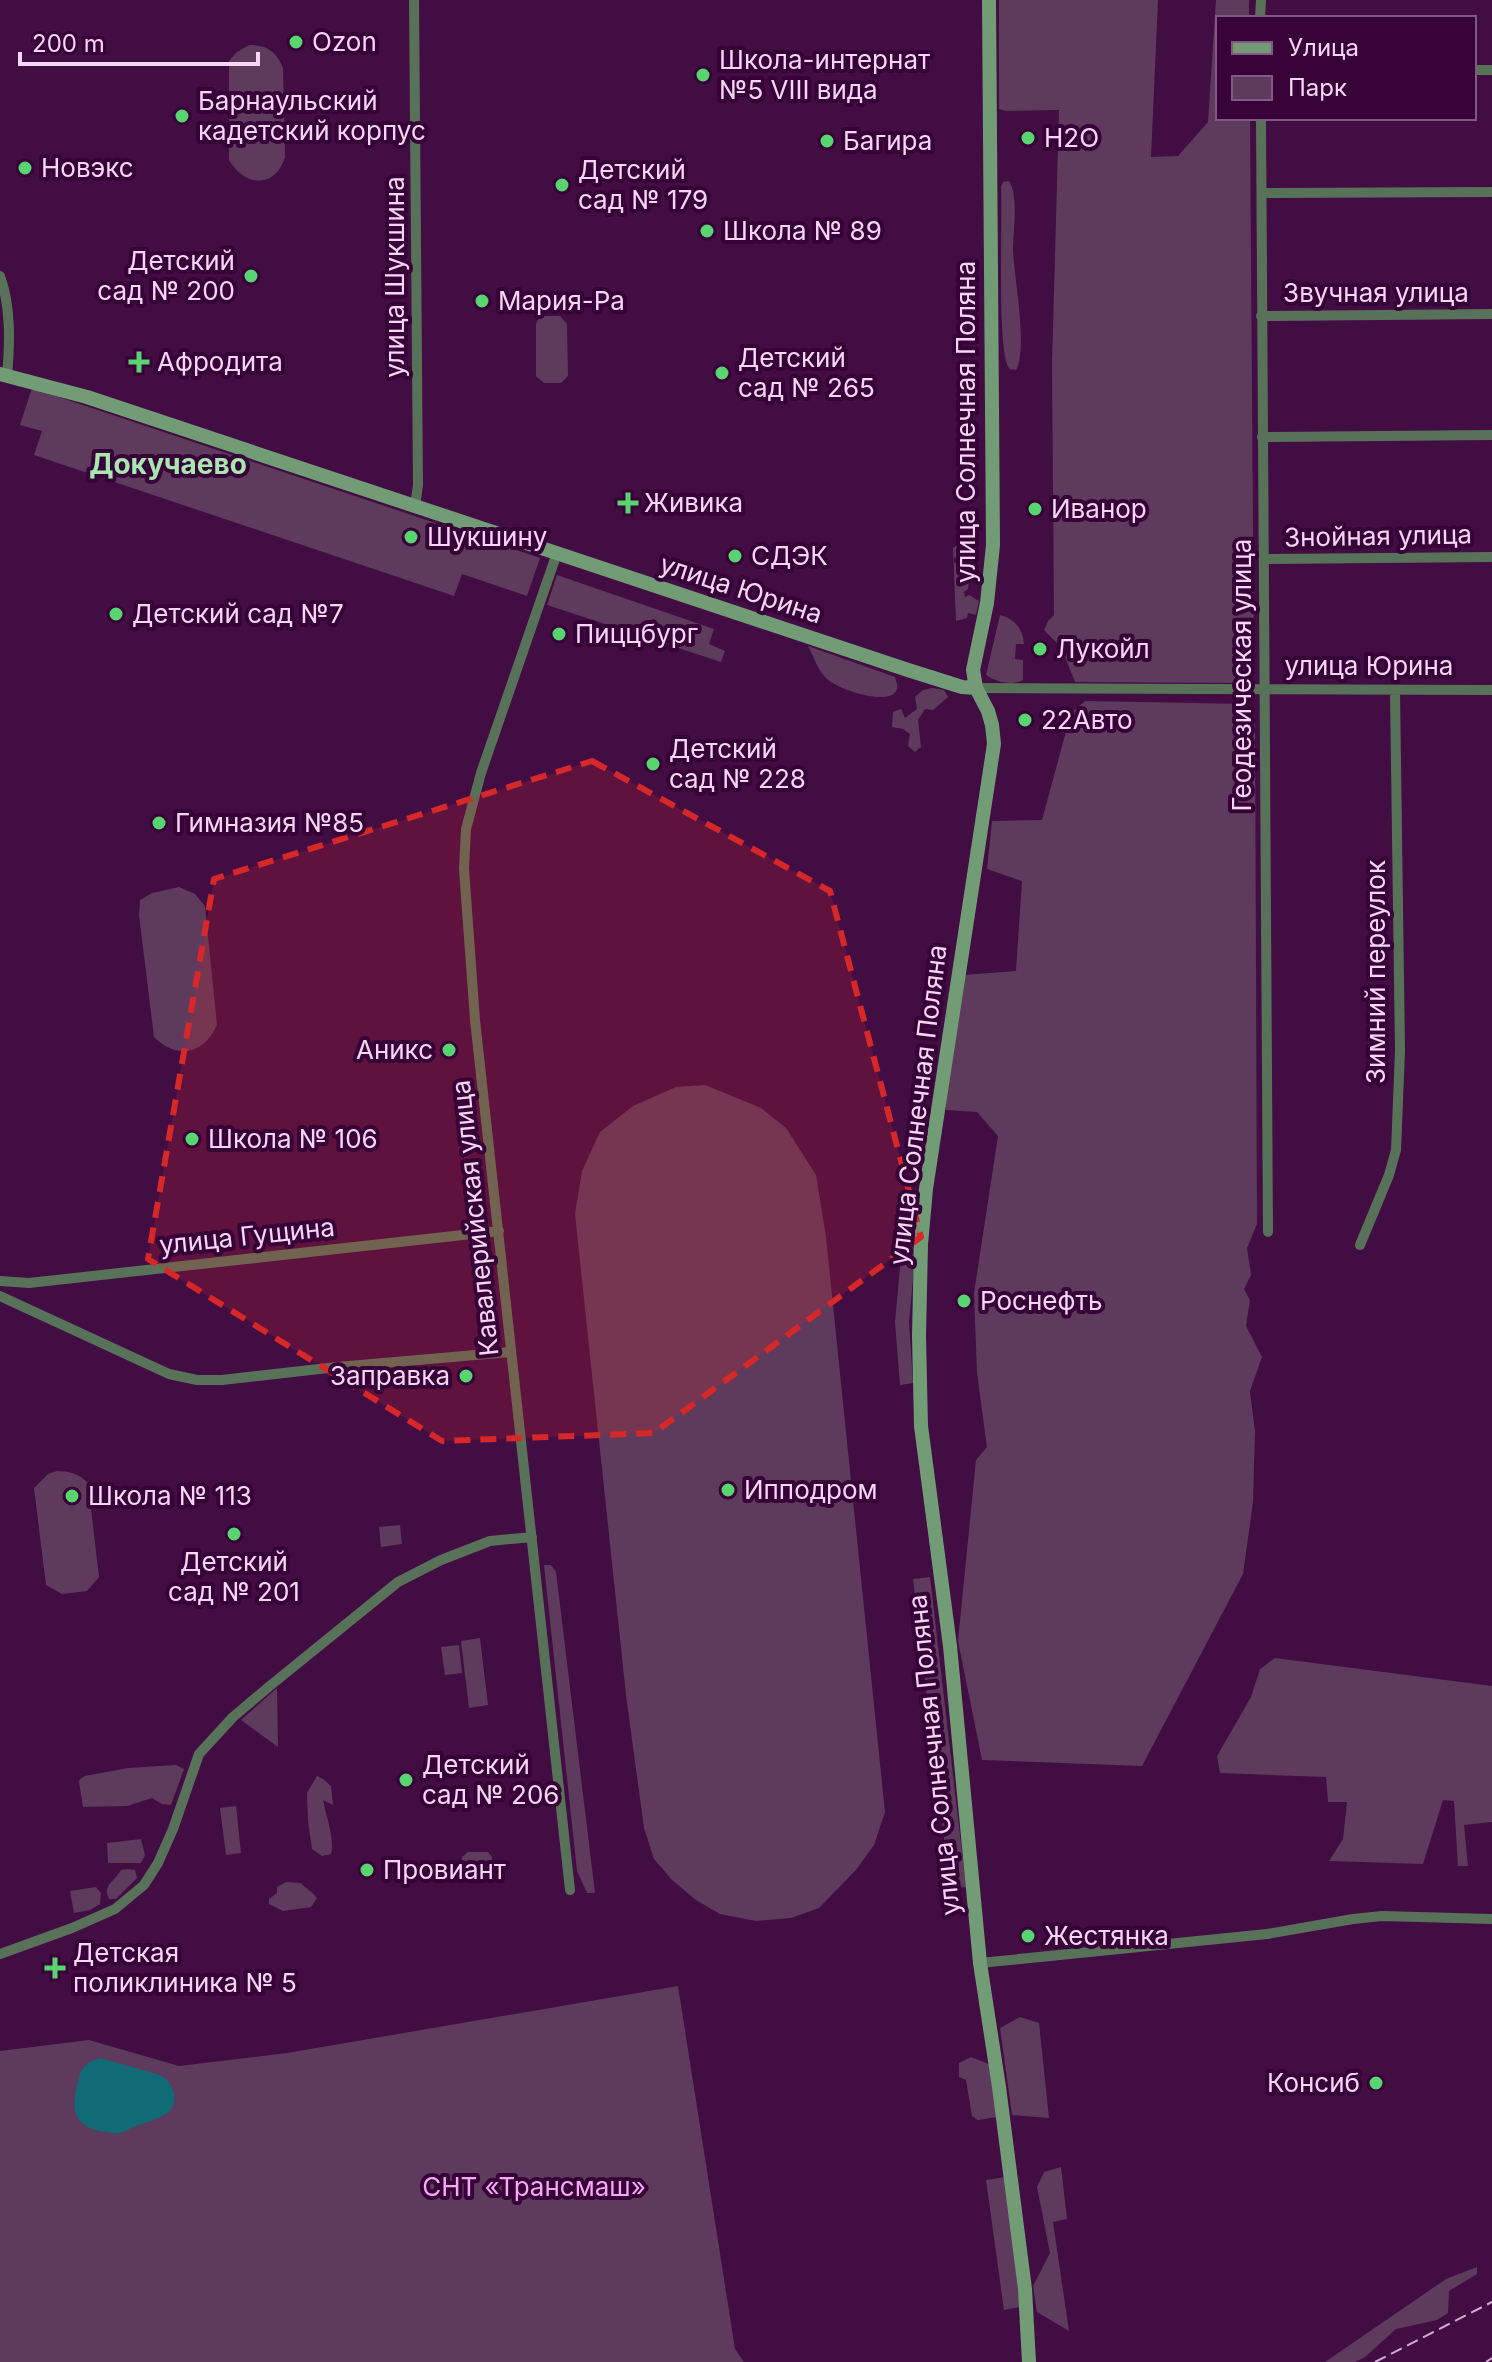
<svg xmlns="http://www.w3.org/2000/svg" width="1492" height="2362" font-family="Inter,sans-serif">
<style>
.green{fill:#5e3a5d}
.water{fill:#116b76}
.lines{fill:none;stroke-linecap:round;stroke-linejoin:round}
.street{stroke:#58725a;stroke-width:10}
.secondary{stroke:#719c76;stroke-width:14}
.rail{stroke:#d2add0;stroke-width:2;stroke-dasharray:12 6;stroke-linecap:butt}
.marked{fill:#d62828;fill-opacity:0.2;stroke:#d62828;stroke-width:6;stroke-dasharray:16 10;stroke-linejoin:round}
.poi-dot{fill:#58d570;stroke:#370238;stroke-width:3}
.labels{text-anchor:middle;stroke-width:8;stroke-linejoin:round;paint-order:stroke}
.poi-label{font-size:26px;fill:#f6d6f4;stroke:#370238;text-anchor:start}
.street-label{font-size:26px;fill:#f6d6f4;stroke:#370238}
.park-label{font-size:26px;fill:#f4a9f2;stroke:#370238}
.neighbourhood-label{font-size:28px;font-weight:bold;fill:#a8e7af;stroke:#370238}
</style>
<rect width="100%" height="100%" fill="#420d43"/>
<path class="green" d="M999 0H1158L1151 157 1178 156 1208 122 1216 0H1249V18H1218V118H1250L1254 669 1241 683 1075 682 1061 647 1044 630 1048 621 1054 615 1052 365 1059 110 1006 111 999 109Z
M249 45C267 45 276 51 283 68L285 157C275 189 245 187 229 160V61L237 52Z
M1009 181C1019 196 1013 232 1013 250 1014 277 1028 348 1016 370 1014 369 1012 370 1010 369 996 359 1003 213 1001 187L1003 182Z
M543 316H560L567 324 568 376 561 383H544L536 376V325L537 321Z
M32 388 540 558 527 596 462 574 454 596 34 455 42 431 20 425Z
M956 546 961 555 954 558V563L962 560C969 570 970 577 968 589L964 592 965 597 969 595 979 601 976 615 968 613 967 618 956 621 953 548Z
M557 575 714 629 709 644 725 651 721 662 547 605Z
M1000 615C1015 619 1023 629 1024 644H1016L1015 659 1023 660V680C1012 686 996 682 986 675Z
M808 646 895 677C896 680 898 686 897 689 891 708 837 689 827 679 818 671 814 657 808 646Z
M932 688 944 690 948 697 933 710 925 709 918 720 921 747 915 752 908 746 910 734 903 729 892 727 893 712 901 709 905 718 917 709 915 697 923 690Z
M1085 701 1248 704 1255 718 1257 1224 1247 1248 1251 1275 1244 1289 1250 1300 1246 1326 1262 1357 1250 1391 1255 1432 1253 1502 1243 1574 1142 1766 982 1760 958 1641 976 1460 987 1447 977 1373 974 1293 998 1136 977 1112 946 1110V1081L964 975 1016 971 1022 881 987 869 992 821 1042 820 1071 713Z
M179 887 195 894 205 906 217 1025C204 1054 177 1060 154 1037L139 915 140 900 152 893Z
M705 1085 761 1108 786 1128 816 1175 826 1237 885 1812 874 1845 856 1870 819 1908 791 1918 756 1921 720 1914 696 1900 672 1880 654 1859 644 1828 626 1695 575 1214 582 1171 600 1132 633 1106 676 1087Z
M902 1246 916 1248 909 1322 913 1383 900 1385 895 1322Z
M57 1471C70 1471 79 1474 88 1483L99 1577 87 1591 62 1594 46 1585 34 1488 48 1474Z
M400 1525 402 1544 381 1547 379 1527Z
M544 1565H551L556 1572 595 1893H587L577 1871Z
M930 1577 966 1887 950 1889 913 1579Z
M480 1638 488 1705 469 1708 461 1641Z
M459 1645 462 1673 445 1675 441 1647Z
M1275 1658 1492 1686V1822L1464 1825 1468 1866H1458L1454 1801 1443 1800 1423 1864 1329 1861 1343 1839 1347 1802H1328L1326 1777 1220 1773 1217 1756 1251 1697 1260 1669Z
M277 1688 278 1747 241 1720Z
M176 1765 184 1769 171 1805 162 1804 152 1798 127 1806 83 1807 79 1782 80 1779 85 1776 128 1768Z
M317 1776 323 1779 331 1786 333 1805 323 1800C326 1815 335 1841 331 1854L322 1856 312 1849 308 1821 307 1793Z
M236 1806 241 1853 226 1855 220 1808Z
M141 1839 145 1855 141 1863H108L107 1843Z
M468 1852H488L492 1857V1863L482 1867H464L462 1863V1857Z
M128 1869 135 1870 137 1878 116 1899H109C102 1885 115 1881 121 1870Z
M286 1882 301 1883C306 1889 312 1891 317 1898L311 1907 283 1911 269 1904V1899L277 1893V1887Z
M96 1887 101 1893 100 1904 90 1910 74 1913 70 1891Z
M678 1986 735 2349 744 2362H0V2051L89 2040 179 2066 287 2053Z
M1020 2017 1039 2023 1049 2118 1012 2115 1000 2028Z
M971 2057 989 2064 997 2117 978 2120 972 2116 966 2080 959 2077V2063Z
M1061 2167 1067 2219 1053 2222 1069 2331 1037 2312 1033 2286 1050 2253 1037 2187 1044 2172Z
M1006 2177 1021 2307 1004 2310 986 2180Z
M1477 2267V2274L1449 2291 1448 2313 1437 2320 1396 2329 1365 2357 1355 2362H1325L1446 2279Z"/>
<path class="water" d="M100 2058 160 2075C168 2080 172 2085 174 2094 179 2116 151 2120 136 2126 130 2128 124 2133 119 2133 114 2134 110 2132 106 2132 79 2128 71 2117 76 2090 80 2071 81 2064 100 2058Z"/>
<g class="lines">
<path class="street" d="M414 0 418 485 415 506
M1260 18 1261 0
M1474 70H1492
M1261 118 1268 1232
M1262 193 1492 192
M0 276C11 307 10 342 7 376
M1261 316 1492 314
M1262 437 1492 435
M557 553 481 773 466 829 464 869 475 1020 570 1890
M1264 559 1492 557
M976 688 1492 690
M1360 1245 1389 1175 1396 1150 1400 1051 1395 691
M0 1281 29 1283 499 1231
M0 1296 169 1374 197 1380H222L337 1367 511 1352
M0 1954 72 1928 115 1909 144 1885 158 1863 173 1829 199 1754 233 1717 271 1685 398 1582 441 1560 490 1541 532 1537
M980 1963 1267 1934 1353 1919 1382 1916 1492 1919"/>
<path class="secondary" d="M989 0 993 545 987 603 973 670 976 688 988 711 992 725 994 744 926 1189 921 1244 919 1336 921 1426 950 1646 980 1963 999 2087 1025 2289 1029 2362
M0 374 87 397 908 670 962 687 976 688"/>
<path class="rail" d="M1375 2362 1492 2302
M1486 2362 1492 2358"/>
</g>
<path class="marked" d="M592 761 830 891 921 1237 654 1433 442 1441 148 1259 214 879Z"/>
<g class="poi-dot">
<circle cx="296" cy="42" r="8"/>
<circle cx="703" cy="75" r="8"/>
<circle cx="182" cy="116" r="8"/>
<circle cx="1028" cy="138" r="8"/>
<circle cx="827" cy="141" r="8"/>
<circle cx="25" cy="168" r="8"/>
<circle cx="562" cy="185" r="8"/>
<circle cx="707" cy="231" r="8"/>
<circle cx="251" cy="276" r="8"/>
<circle cx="482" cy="301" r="8"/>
<path d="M135 350h8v8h8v8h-8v8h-8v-8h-8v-8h8z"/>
<circle cx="722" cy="373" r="8"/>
<path d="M624 491h8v8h8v8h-8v8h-8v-8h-8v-8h8z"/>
<circle cx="1035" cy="509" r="8"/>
<circle cx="411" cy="537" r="8"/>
<circle cx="735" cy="556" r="8"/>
<circle cx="116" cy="614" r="8"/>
<circle cx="559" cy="634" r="8"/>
<circle cx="1040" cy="649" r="8"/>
<circle cx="1025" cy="720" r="8"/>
<circle cx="653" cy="764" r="8"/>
<circle cx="159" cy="823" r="8"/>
<circle cx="449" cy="1050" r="8"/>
<circle cx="192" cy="1139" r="8"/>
<circle cx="964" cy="1301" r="8"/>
<circle cx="466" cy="1376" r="8"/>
<circle cx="728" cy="1490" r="8"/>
<circle cx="72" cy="1496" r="8"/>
<circle cx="234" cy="1534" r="8"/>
<circle cx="406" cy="1780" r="8"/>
<circle cx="367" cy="1870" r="8"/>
<circle cx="1028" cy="1936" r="8"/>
<path d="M51 1956h8v8h8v8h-8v8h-8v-8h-8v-8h8z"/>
<circle cx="1376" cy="2083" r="8"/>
</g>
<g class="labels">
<g class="poi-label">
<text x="312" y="51">Ozon</text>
<text x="719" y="69">Школа-интернат<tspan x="719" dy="30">№5 VIII вида</tspan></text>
<text x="198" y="110">Барнаульский<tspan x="198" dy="30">кадетский корпус</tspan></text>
<text x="1044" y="147">H2O</text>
<text x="843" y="150">Багира</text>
<text x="41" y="177">Новэкс</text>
<text x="578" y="179">Детский<tspan x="578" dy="30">сад № 179</tspan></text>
<text x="723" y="240">Школа № 89</text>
<text x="235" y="270" text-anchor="end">Детский<tspan x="235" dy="30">сад № 200</tspan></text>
<text x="498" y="310">Мария-Ра</text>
<text x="738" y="367">Детский<tspan x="738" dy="30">сад № 265</tspan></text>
<text x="157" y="371">Афродита</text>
<text x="644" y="512">Живика</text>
<text x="1051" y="518">Иванор</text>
<text x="427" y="546">Шукшину</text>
<text x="751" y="565">СДЭК</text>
<text x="132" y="623">Детский сад №7</text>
<text x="575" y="643">Пиццбург</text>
<text x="1056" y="658">Лукойл</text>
<text x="1041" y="729">22Авто</text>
<text x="669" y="758">Детский<tspan x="669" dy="30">сад № 228</tspan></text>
<text x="175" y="832">Гимназия №85</text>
<text x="433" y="1059" text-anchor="end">Аникс</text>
<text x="208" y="1148">Школа № 106</text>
<text x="980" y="1310">Роснефть</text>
<text x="450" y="1385" text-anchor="end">Заправка</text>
<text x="744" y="1499">Ипподром</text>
<text x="88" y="1505">Школа № 113</text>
<text x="234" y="1571" text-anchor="middle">Детский<tspan x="234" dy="30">сад № 201</tspan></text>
<text x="422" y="1774">Детский<tspan x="422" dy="30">сад № 206</tspan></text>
<text x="383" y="1879">Провиант</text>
<text x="1044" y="1945">Жестянка</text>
<text x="73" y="1962">Детская<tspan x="73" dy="30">поликлиника № 5</tspan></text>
<text x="1360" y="2092" text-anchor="end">Консиб</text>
</g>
<g class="street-label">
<text transform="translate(395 277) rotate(-90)" y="9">улица Шукшина</text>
<text x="1376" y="302">Звучная улица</text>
<text transform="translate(966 422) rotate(-90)" y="9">улица Солнечная Поляна</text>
<text transform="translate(1378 536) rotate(-1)" y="9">Знойная улица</text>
<text transform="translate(741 589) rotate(18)" y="9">улица Юрина</text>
<text x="1369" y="675">улица Юрина</text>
<text transform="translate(1242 675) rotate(-90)" y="9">Геодезическая улица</text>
<text transform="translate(1376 972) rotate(-90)" y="9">Зимний переулок</text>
<text transform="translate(918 1105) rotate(-83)" y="9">улица Солнечная Поляна</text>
<text transform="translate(475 1218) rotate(-96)" y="9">Кавалерийская улица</text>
<text transform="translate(247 1236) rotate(-6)" y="9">улица Гущина</text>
<text transform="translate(934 1755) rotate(-96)" y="9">улица Солнечная Поляна</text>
</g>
<g class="park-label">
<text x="534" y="2196">СНТ «Трансмаш»</text>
</g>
<g class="neighbourhood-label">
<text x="168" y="474">Докучаево</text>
</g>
</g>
<rect x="1216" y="16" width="260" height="104" fill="#370238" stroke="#835783" stroke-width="2"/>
<rect x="1232" y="42" width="40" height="12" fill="#719c76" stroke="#835783" stroke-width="2"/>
<text x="1288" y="56" font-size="24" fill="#f6d6f4">Улица</text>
<rect x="1232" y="76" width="40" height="24" fill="#5e3a5d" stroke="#835783" stroke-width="2"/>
<text x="1288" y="96" font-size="24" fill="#f6d6f4">Парк</text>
<path d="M20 52v12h238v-12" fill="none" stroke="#f6d6f4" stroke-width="4"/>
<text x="32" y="52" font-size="24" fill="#f6d6f4" stroke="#370238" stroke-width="6" paint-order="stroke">200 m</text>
</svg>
